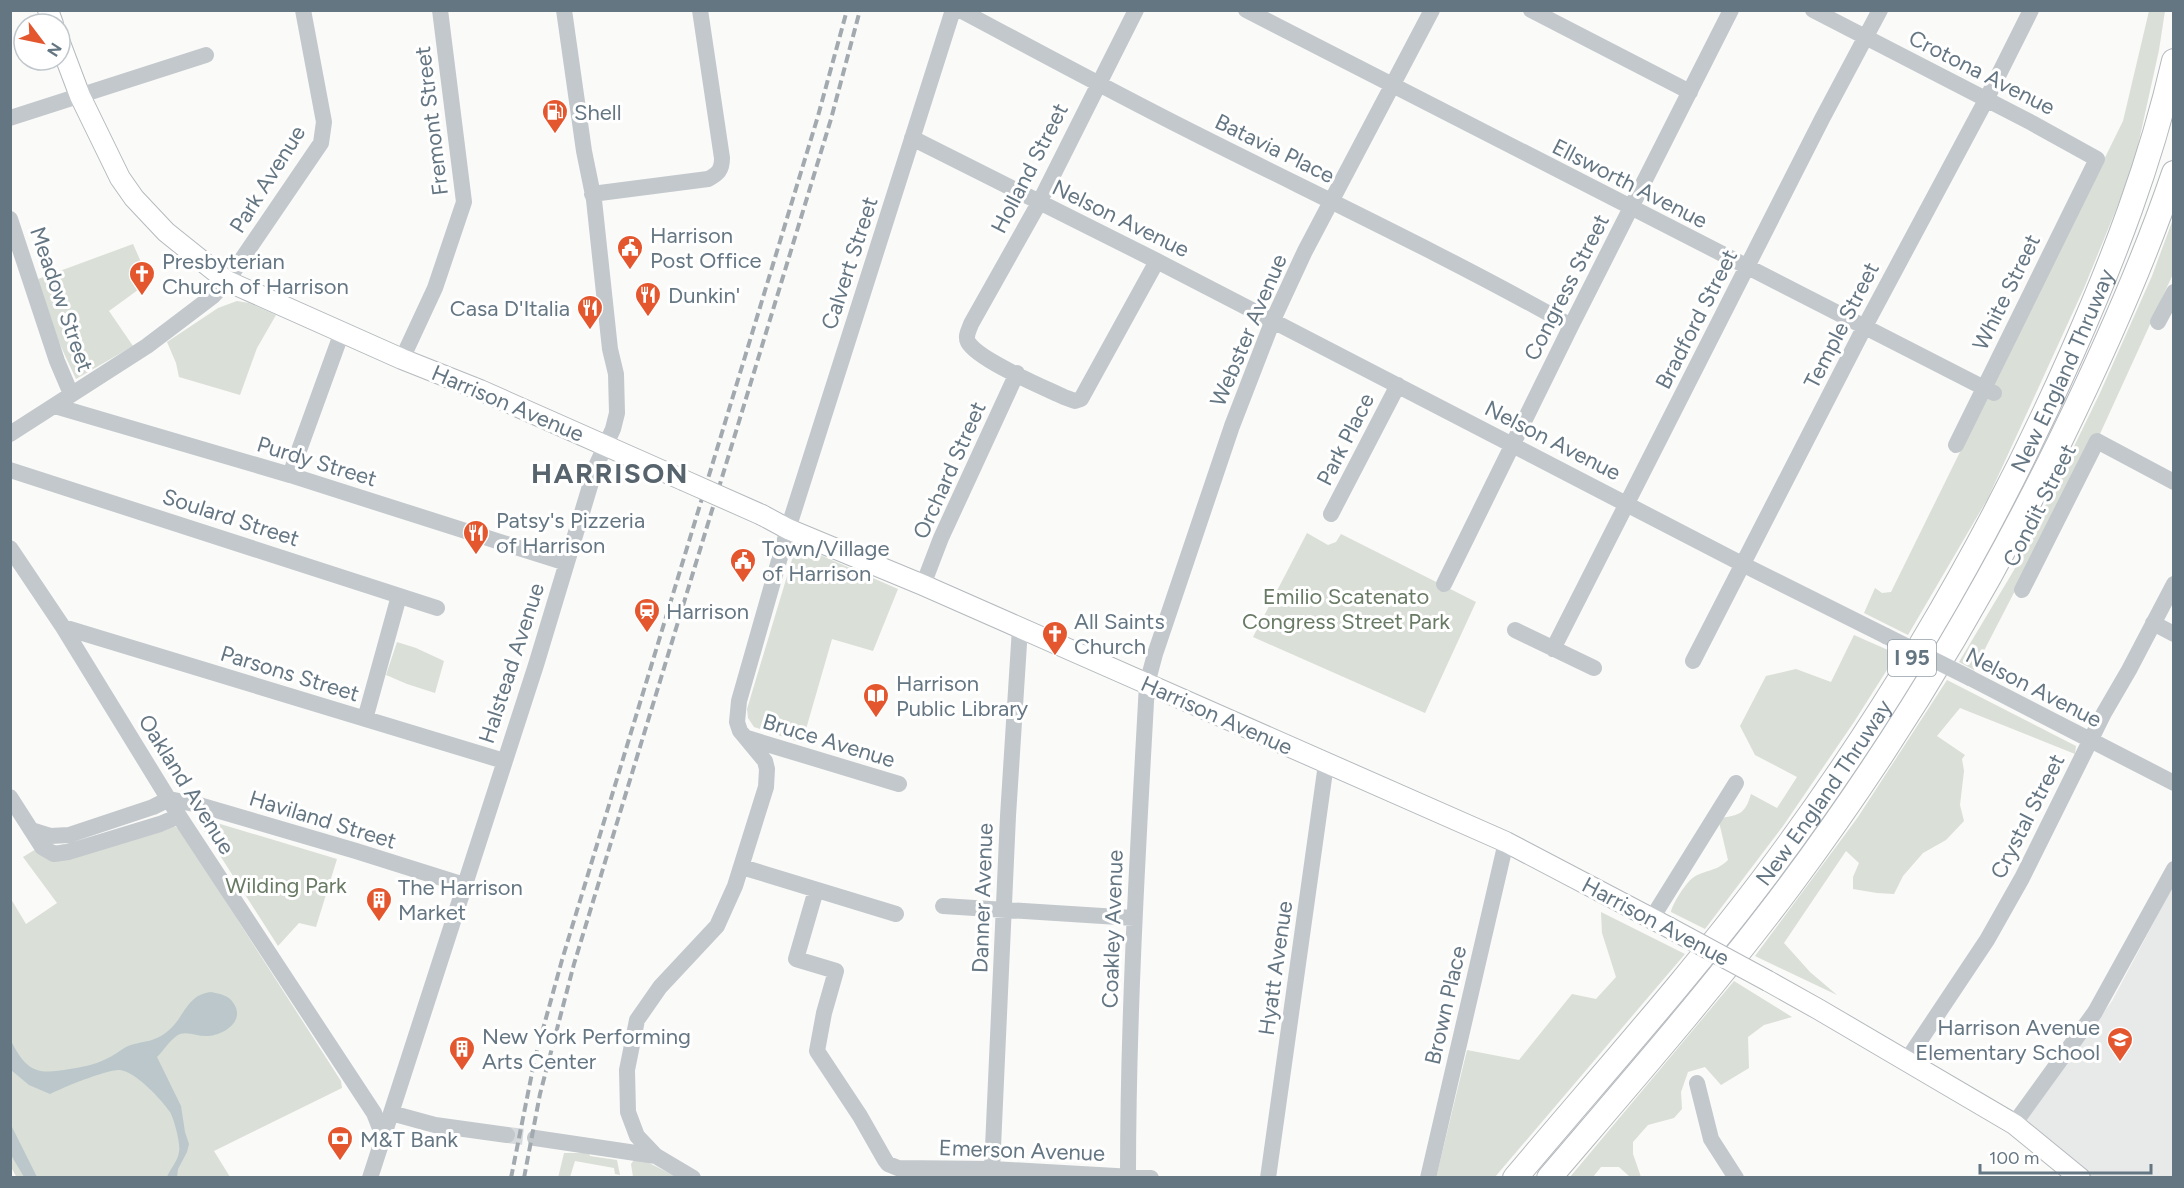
<svg xmlns="http://www.w3.org/2000/svg" width="2184" height="1188" font-family="Figtree,sans-serif">
<style>
.built{fill:#e8e9e9}
.green{fill:#dadfd7}
.water{fill:#bbc7cb}
.lines{fill:none;stroke-linecap:round;stroke-linejoin:round}
.minor-tunnel{stroke:#d5d9db;stroke-width:16;stroke-dasharray:16 8;stroke-linecap:butt}
.major-casing{stroke:#b5babe;stroke-width:22}
.highway-casing{stroke:#b4b9bd;stroke-width:26}
.minor{stroke:#c3c8cc;stroke-width:16}
.major{stroke:#fff;stroke-width:20}
.highway{stroke:#fff;stroke-width:24}
.rail{stroke:#a2aab0;stroke-width:4;stroke-dasharray:9 4.5;stroke-linecap:butt}
.major-bridge-casing{stroke:#b5babe;stroke-width:22;stroke-linecap:butt}
.minor-bridge{stroke:#c3c8cc;stroke-width:16}
.major-bridge{stroke:#fff;stroke-width:20}
.labels{text-anchor:middle;stroke-width:6;stroke-linejoin:round;paint-order:stroke}
.shield{fill:#fff;stroke:#939fa8;stroke-width:1.5}
.shield-label{font-size:21px;font-weight:bold;fill:#657683}
.street-label{font-size:22px;fill:#657683;stroke:#fff}
.poi-label{font-size:22px;fill:#657683;stroke:#fff;text-anchor:start}
.park-label{font-size:22px;fill:#687a64;stroke:#fff}
.district-label{font-size:28px;font-weight:bold;letter-spacing:1.5px;fill:#57646e;stroke:#fff}
</style>
<rect width="100%" height="100%" fill="#fafaf8"/>
<path class="built" d="M2173 886V1177H2086L2021 1125 2112 1001Z"/>
<path class="green" d="M2149 11H2165L2159 50 2133 168 2084 288 1988 498 1908 635 1864 613 1875 588 1882 593 1891 592 2123 121Z
M2173 219V274L2099 436 2093 440 1974 670 1959 662 2014 570 2100 393 2152 276Z
M133 244 145 271 142 287 109 311 133 346 76 379 49 321 38 279Z
M237 301 249 303 276 315 257 348 240 395 179 377 176 363 167 342 218 308Z
M1307 533 1328 545 1336 542 1341 534 1476 602 1425 713 1253 637Z
M802 547 898 589 873 651 832 639 802 743 754 727 748 718 747 709 794 553Z
M1854 635 1897 654 1854 722 1783 826 1705 929 1671 912C1672 904 1687 881 1694 877 1707 869 1716 872 1728 860L1719 822 1720 818C1740 815 1745 814 1751 794L1777 808 1797 777 1755 755 1740 726 1766 676 1796 669 1831 682Z
M397 642 416 648 444 661 435 693 407 684 386 675Z
M1947 680 2076 746 2075 754 1960 708 1937 736 1965 755 1962 759 1964 771 1960 805 1964 821 1946 840 1923 853 1903 876 1894 894 1877 893 1853 889V877L1859 863 1846 851 1784 943 1810 972 1837 995 1755 956 1858 817Z
M197 817 337 859 316 927 299 923 278 946 196 818Z
M173 825 179 829 185 838 341 1081 342 1088 214 1151 230 1177 17 1178 11 1167V899L26 924 57 903 23 857 36 849Z
M1601 912 1685 954 1495 1177 1436 1178 1467 1050 1519 1060 1572 994 1596 999 1616 977 1602 933Z
M1734 981 1792 1017 1764 1025 1748 1037 1749 1068 1721 1085 1705 1067 1688 1072 1681 1092 1682 1109 1674 1118 1648 1125 1633 1142V1154L1641 1177H1630L1619 1167H1601L1593 1177H1570Z
M564 1153H589L590 1156 617 1160 620 1175 615 1174 614 1168 575 1161 570 1177 558 1178Z
M634 1160H643L677 1177H633L631 1164Z"/>
<path class="water" d="M211 992C220 994 229 995 234 1004 245 1021 224 1035 208 1036 199 1037 189 1031 180 1034 172 1037 164 1050 157 1057L181 1106 185 1132 189 1144 187 1152 178 1169 177 1177H167C170 1169 178 1161 179 1152 181 1144 174 1119 170 1112 161 1099 136 1072 120 1070 107 1069 62 1088 50 1094L29 1085 11 1070V1041C27 1072 37 1075 70 1069 82 1067 95 1065 106 1059 113 1056 119 1051 126 1047 142 1040 152 1044 168 1031 185 1017 186 995 211 992Z
M11 1125 37 1177H24L11 1155Z"/>
<g class="lines">
<path class="minor-tunnel" d="M507 1135 535 1138"/>
<defs>
<path id="major" d="M48 10 53 24
M60 43 80 96 120 178 134 198 166 232 227 281 402 359 480 390 683 480
M762 515 788 529 923 585 1506 842 1668 927
M1768 981 1818 1009 2014 1124 2080 1178"/>
<g id="highway">
<path id="s1" d="M1515 1178C1600 1077 1688 979 1767 874 1888 712 1991 537 2072 353 2114 258 2151 162 2174 61"/>
<path d="M1549 1178C1631 1082 1714 987 1789 887 1894 746 1985 595 2062 437 2104 351 2143 264 2174 173"/>
</g>
</defs>
<use href="#major" class="major-casing"/>
<use href="#highway" class="highway-casing"/>
<path class="minor" d="M960 10C1039 52 1118 95 1198 135 1323 198 1449 257 1571 326
M1136 10 1039 203 971 324C969 330 965 336 968 342 978 360 1043 387 1064 397L1075 401 1081 399 1157 261
M1246 10 1994 393
M1531 10 1690 92
M1813 10 2032 123 2097 159 1956 445
M10 118 206 55
M912 138 1157 261 1744 565 1886 636
M592 194 708 179C718 174 722 170 722 158L700 10
M10 219 57 361 71 394
M2158 322 2174 292
M402 359 435 288 464 202 440 10
M55 406 290 475 566 563
M10 434 147 346 213 296 227 281 321 143 324 122 303 10
M10 470 437 608
M290 475 342 332
M1331 514 1398 385
M10 548 63 627 179 816 374 1113 383 1136
M1444 584 1571 326 1731 10
M923 585 941 538 1017 373
M2022 590 2097 441 2174 482
M2153 623 2174 634
M63 627 504 761
M1515 630 1594 668
M1553 649 1822 119 1880 10
M1693 661 1864 328 1986 100 2031 10
M1970 678 2174 783
M365 719 399 596
M747 738 899 784
M10 797 42 847 54 854 68 852 160 824 179 816
M31 830 50 836 69 835 153 807 169 799 199 805 356 851 464 885
M742 867 896 914
M816 890 796 959 836 971 824 1013 817 1051 860 1116 885 1160 888 1164 898 1168 992 1169 1151 1178
M943 906 1134 918
M1652 918 1736 783
M1907 1060 1987 940 2022 878 2104 713 2129 670 2174 584
M1697 1083 1711 1139 1736 1178
M391 1113 435 1125 507 1135
M2014 1124 2095 1012 2174 869
M535 1138 656 1156
M992 1169 1008 816 1020 628
M1128 1176C1128 1012 1138 848 1147 684L1155 654 1232 426 1273 320 1305 251 1432 10
M370 1178 536 665 590 486 597 464 613 429 617 413 616 374 610 349 594 200 584 151 564 10
M693 1178 656 1156 637 1136 628 1112 627 1070 637 1020 660 987 717 926 735 886 766 787 767 769 765 761 740 731 737 722 739 701 788 529 953 10
M1268 1178 1326 764
M1428 1178 1506 842"/>
<use href="#major" class="major"/>
<use href="#highway" class="highway"/>
<path class="rail" d="M511 1178 535 1058 562 960 818 116 847 10
M524 1178 540 1094 574 964 831 119 860 10"/>
<defs>
<path id="major-bridge" d="M683 480 762 515
M1668 927 1768 981"/>
</defs>
<use href="#major-bridge" class="major-bridge-casing"/>
<path class="minor-bridge" d="M1886 636 1970 678"/>
<use href="#major-bridge" class="major-bridge"/>
</g>
<defs>
<symbol id="fuel-pin" viewBox="-11 -11 22 30"><path d="M0 17L-7.5 6A9.5 9.5 0 1 1 7.5 6Z" fill="#e4572e" stroke="#fff"/><path d="M-5.5-6h7V0h2V4h1.3V-2.5L3-4.5l.8-.8L6-3V5H2.5V1h-1V6h-7ZM-4.2-4.7v3.2H.2V-4.7Z" fill="#fff"/></symbol>
<symbol id="civic-pin" viewBox="-11 -11 22 30"><path d="M0 17L-7.5 6A9.5 9.5 0 1 1 7.5 6Z" fill="#e4572e" stroke="#fff"/><path d="M-.6-6.5H3V-4.5H.6V-3L4-1V1h2V6H-6V1h2V-1L-.6-3ZM-1.2 2.5V6h2.4V2.5Z" fill="#fff"/></symbol>
<symbol id="church-pin" viewBox="-11 -11 22 30"><path d="M0 17L-7.5 6A9.5 9.5 0 1 1 7.5 6Z" fill="#e4572e" stroke="#fff"/><path d="M-1.2-6h2.4v3.5h3.3v2.4h-3.3V6h-2.4V-.1h-3.3v-2.4h3.3Z" fill="#fff"/></symbol>
<symbol id="restaurant-pin" viewBox="-11 -11 22 30"><path d="M0 17L-7.5 6A9.5 9.5 0 1 1 7.5 6Z" fill="#e4572e" stroke="#fff"/><path d="M-5-6h1v4h1v-4h1v4h1v-4h1v5L-1.5 .5V6h-2V.5L-5-1ZM5-6V6H3V1.5H1.5Q1.5-4 5-6Z" fill="#fff"/></symbol>
<symbol id="station-pin" viewBox="-11 -11 22 30"><path d="M0 17L-7.5 6A9.5 9.5 0 1 1 7.5 6Z" fill="#e4572e" stroke="#fff"/><path d="M-3-6H3Q5-6 5-4V2Q5 4 3 4L4.5 6H3L1.5 4h-3L-3 6H-4.5L-3 4Q-5 4-5 2V-4Q-5-6-3-6ZM-3.5-4v3h7v-3ZM-3.5 1v1.5H-2V1ZM2 1v1.5H3.5V1Z" fill="#fff"/></symbol>
<symbol id="library-pin" viewBox="-11 -11 22 30"><path d="M0 17L-7.5 6A9.5 9.5 0 1 1 7.5 6Z" fill="#e4572e" stroke="#fff"/><path d="M-6-4Q-3-5.5-.7-3.5V5Q-3 3-6 4ZM6-4Q3-5.5 .7-3.5V5Q3 3 6 4Z" fill="#fff"/></symbol>
<symbol id="building-pin" viewBox="-11 -11 22 30"><path d="M0 17L-7.5 6A9.5 9.5 0 1 1 7.5 6Z" fill="#e4572e" stroke="#fff"/><path d="M-4-6H4V6H1V3H-1V6H-4ZM-2.5-4.3h1.7v1.8h-1.7ZM.8-4.3h1.7v1.8H.8ZM-2.5-1h1.7V.8h-1.7ZM.8-1h1.7V.8H.8Z" fill="#fff"/></symbol>
<symbol id="school-pin" viewBox="-11 -11 22 30"><path d="M0 17L-7.5 6A9.5 9.5 0 1 1 7.5 6Z" fill="#e4572e" stroke="#fff"/><path d="M0-5L7-2L0 1L-7-2ZM-4 1L0 2.5L4 1V4Q0 6-4 4Z" fill="#fff"/></symbol>
<symbol id="bank-pin" viewBox="-11 -11 22 30"><path d="M0 17L-7.5 6A9.5 9.5 0 1 1 7.5 6Z" fill="#e4572e" stroke="#fff"/><path d="M-6-4H6V4H-6ZM0-2.3a2.3 2.3 0 1 0 0 4.6a2.3 2.3 0 1 0 0-4.6Z" fill="#fff"/></symbol>
</defs>
<g fill-rule="evenodd">
<use href="#fuel-pin" x="540" y="97" width="30" height="40"/>
<use href="#civic-pin" x="615" y="233" width="30" height="40"/>
<use href="#church-pin" x="127" y="259" width="30" height="40"/>
<use href="#restaurant-pin" x="633" y="280" width="30" height="40"/>
<use href="#restaurant-pin" x="575" y="293" width="30" height="40"/>
<use href="#restaurant-pin" x="461" y="518" width="30" height="40"/>
<use href="#civic-pin" x="728" y="546" width="30" height="40"/>
<use href="#station-pin" x="632" y="596" width="30" height="40"/>
<use href="#church-pin" x="1040" y="619" width="30" height="40"/>
<use href="#library-pin" x="861" y="681" width="30" height="40"/>
<use href="#building-pin" x="364" y="885" width="30" height="40"/>
<use href="#school-pin" x="2105" y="1025" width="30" height="40"/>
<use href="#building-pin" x="447" y="1034" width="30" height="40"/>
<use href="#bank-pin" x="325" y="1124" width="30" height="40"/>
</g>
<g class="labels">
<rect class="shield" x="1888" y="640" width="48" height="36" rx="4.5"/>
<g class="shield-label">
<text x="1912" y="665">I 95</text>
</g>
<g class="street-label">
<text transform="translate(1982 72) rotate(27)" y="8">Crotona Avenue</text>
<text transform="translate(431 121) rotate(-97)" y="8">Fremont Street</text>
<text transform="translate(1275 148) rotate(26)" y="8">Batavia Place</text>
<text transform="translate(1029 168) rotate(-63)" y="8">Holland Street</text>
<text transform="translate(267 179) rotate(-58)" y="8">Park Avenue</text>
<text transform="translate(1630 183) rotate(27)" y="8">Ellsworth Avenue</text>
<text transform="translate(1121 218) rotate(26)" y="8">Nelson Avenue</text>
<text transform="translate(849 263) rotate(-72)" y="8">Calvert Street</text>
<text transform="translate(1566 287) rotate(-63)" y="8">Congress Street</text>
<text transform="translate(2006 292) rotate(-64)" y="8">White Street</text>
<text transform="translate(62 299) rotate(71)" y="8">Meadow Street</text>
<text transform="translate(1696 319) rotate(-63)" y="8">Bradford Street</text>
<text transform="translate(1841 325) rotate(-63)" y="8">Temple Street</text>
<text transform="translate(1248 330) rotate(-67)" y="8">Webster Avenue</text>
<text dy="8" stroke="none"><textPath href="#s1" startOffset="980">New England Thruway</textPath></text>
<text transform="translate(508 403) rotate(23)" y="8">Harrison Avenue</text>
<text transform="translate(1345 439) rotate(-63)" y="8">Park Place</text>
<text transform="translate(1553 440) rotate(27)" y="8">Nelson Avenue</text>
<text transform="translate(317 461) rotate(17)" y="8">Purdy Street</text>
<text transform="translate(949 470) rotate(-66)" y="8">Orchard Street</text>
<text transform="translate(2039 505) rotate(-63)" y="8">Condit Street</text>
<text transform="translate(231 517) rotate(18)" y="8">Soulard Street</text>
<text transform="translate(511 663) rotate(-72)" y="8">Halstead Avenue</text>
<text transform="translate(290 673) rotate(17)" y="8">Parsons Street</text>
<text transform="translate(2034 687) rotate(27)" y="8">Nelson Avenue</text>
<text transform="translate(1217 715) rotate(24)" y="8">Harrison Avenue</text>
<text transform="translate(829 740) rotate(17)" y="8">Bruce Avenue</text>
<text transform="translate(187 784) rotate(58)" y="8">Oakland Avenue</text>
<text dy="8" stroke="none"><textPath href="#s1" startOffset="494">New England Thruway</textPath></text>
<text transform="translate(2027 816) rotate(-63)" y="8">Crystal Street</text>
<text transform="translate(323 819) rotate(17)" y="8">Haviland Street</text>
<text transform="translate(982 898) rotate(-88)" y="8">Danner Avenue</text>
<text transform="translate(1656 921) rotate(28)" y="8">Harrison Avenue</text>
<text transform="translate(1112 929) rotate(-88)" y="8">Coakley Avenue</text>
<text transform="translate(1275 968) rotate(-82)" y="8">Hyatt Avenue</text>
<text transform="translate(1445 1005) rotate(-77)" y="8">Brown Place</text>
<text transform="translate(1022 1150) rotate(2)" y="8">Emerson Avenue</text>
</g>
<g class="poi-label">
<text x="574" y="120">Shell</text>
<text x="650" y="243">Harrison<tspan x="650" dy="25">Post Office</tspan></text>
<text x="162" y="269">Presbyterian<tspan x="162" dy="25">Church of Harrison</tspan></text>
<text x="668" y="303">Dunkin'</text>
<text x="570" y="316" text-anchor="end">Casa D'Italia</text>
<text x="496" y="528">Patsy's Pizzeria<tspan x="496" dy="25">of Harrison</tspan></text>
<text x="762" y="556">Town/Village<tspan x="762" dy="25">of Harrison</tspan></text>
<text x="666" y="619">Harrison</text>
<text x="1074" y="629">All Saints<tspan x="1074" dy="25">Church</tspan></text>
<text x="896" y="691">Harrison<tspan x="896" dy="25">Public Library</tspan></text>
<text x="398" y="895">The Harrison<tspan x="398" dy="25">Market</tspan></text>
<text x="2100" y="1035" text-anchor="end">Harrison Avenue<tspan x="2100" dy="25">Elementary School</tspan></text>
<text x="482" y="1044">New York Performing<tspan x="482" dy="25">Arts Center</tspan></text>
<text x="360" y="1147">M&amp;T Bank</text>
</g>
<g class="park-label">
<text x="1346" y="604">Emilio Scatenato<tspan x="1346" dy="25">Congress Street Park</tspan></text>
<text x="286" y="893">Wilding Park</text>
</g>
<g class="district-label">
<text x="610" y="483">HARRISON</text>
</g>
</g>
<rect width="2184" height="1188" fill="none" stroke="#657683" stroke-width="24"/>
<g transform="translate(42 42) rotate(122)"><circle r="28" fill="#ffffff" stroke="#c1c8cd" stroke-width="1.5"/>
<path d="M0-4.5L10 22L0 15L-10 22Z" fill="#e4572e"/>
<text y="-9" font-size="16" font-weight="bold" text-anchor="middle" fill="#657683">N</text>
</g>
<path d="M1980 1164v9h171v-9" fill="none" stroke="#657683" stroke-width="3"/>
<text x="1989" y="1164" font-size="18" fill="#657683" stroke="#ffffff" stroke-width="4.5" paint-order="stroke">100 m</text>
</svg>
